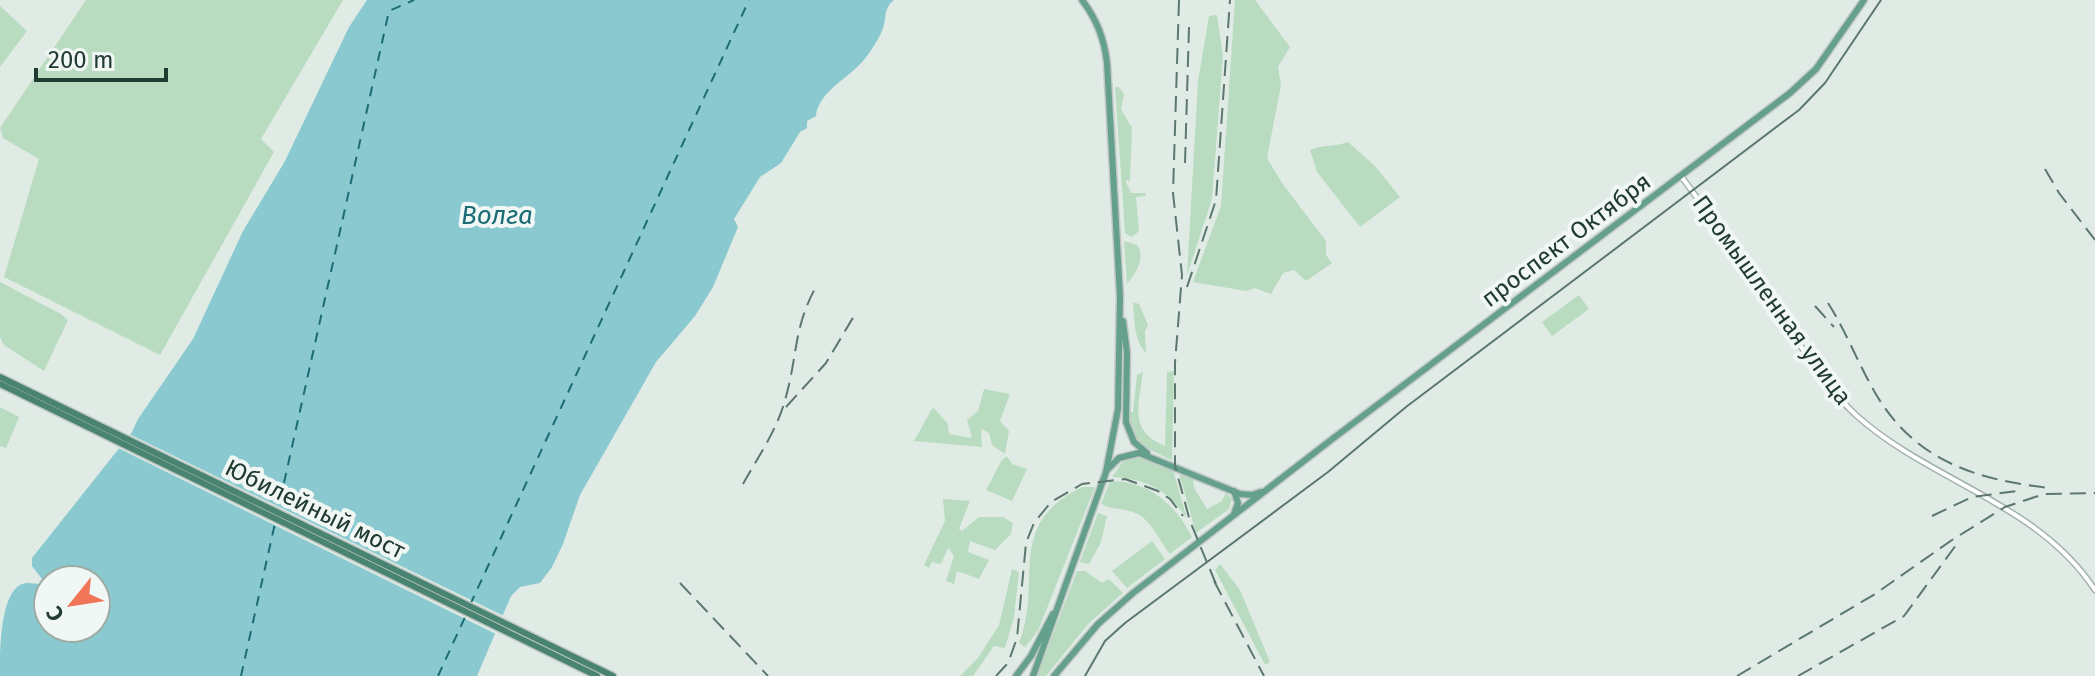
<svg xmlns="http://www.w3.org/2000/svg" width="2095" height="676" font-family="'Fira Sans',sans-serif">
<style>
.green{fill:#b9dcc0}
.water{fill:#89c9cf;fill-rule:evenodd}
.pier{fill:#e0ebe5}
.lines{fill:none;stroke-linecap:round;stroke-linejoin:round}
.ferry{stroke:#1c6c76;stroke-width:2;stroke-dasharray:10 8;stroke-linecap:butt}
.tertiary-casing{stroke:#a3b3ac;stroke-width:7}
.primary-casing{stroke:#c1c8c6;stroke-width:9}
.trunk-casing{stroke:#c1c8c6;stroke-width:9}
.tertiary{stroke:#fff;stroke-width:4}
.primary{stroke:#65a08d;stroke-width:6}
.trunk{stroke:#498472;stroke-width:6}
.tram{stroke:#5b776e;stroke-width:2}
.rail{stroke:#5b776e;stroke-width:2;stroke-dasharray:16 8;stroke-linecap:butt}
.labels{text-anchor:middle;stroke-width:8;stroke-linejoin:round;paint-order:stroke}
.street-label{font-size:24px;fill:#213b32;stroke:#f1f7f4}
.water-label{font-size:26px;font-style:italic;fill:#1c6c76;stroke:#f1f7f4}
</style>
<rect width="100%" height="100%" fill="#e0ebe5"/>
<path class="green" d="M86 0H343L261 139 274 152 160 355 4 277 39 159 3 138 0 128Z
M1235 0H1255L1290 47 1278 67 1281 85 1267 158 1282 183 1326 241V255L1332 263 1306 281 1294 270 1283 273 1271 294 1255 288 1246 291 1193 282 1221 206Z
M0 6 27 31 0 67Z
M1217 15 1223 56 1212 199 1187 275 1198 81 1209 16Z
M1115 87H1119L1124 94 1121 109 1132 128 1130 181 1125 180 1131 193H1146L1145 196 1136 197 1139 231 1132 237 1125 233Z
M1348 142 1375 166 1400 197 1360 227 1317 172 1310 150C1323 144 1335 147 1348 142Z
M1124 241 1137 245C1146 258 1136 273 1127 284Z
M0 282 61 314 68 320 44 371 4 345 0 337Z
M1579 295 1589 309 1552 336 1542 322Z
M1133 302 1139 304 1148 325 1145 331 1146 353C1133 338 1135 321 1133 302Z
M1174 371 1172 460C1148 450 1130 441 1129 412H1133L1137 375 1143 372C1139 405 1128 431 1165 446L1167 372Z
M984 389 1010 394 1000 421 1009 431 1005 454 992 445 989 433 981 429 982 447 914 441 933 407 948 424 949 434 972 438 967 420 978 411Z
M0 407 19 417 6 448 0 446Z
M1007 456 1012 464 1027 469 1012 501 986 490 1002 460Z
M1131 457 1146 459 1173 470 1187 519C1169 491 1146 478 1112 477L1124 460Z
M1179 473 1193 478 1194 488 1207 509 1222 501 1226 493 1232 499 1229 509 1196 533Z
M1110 481C1149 481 1175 504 1192 537L1170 554C1160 542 1152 522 1138 514 1125 508 1113 510 1101 504Z
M1082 487H1095L1038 631 1025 647 1019 643C1044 582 1003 526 1082 487Z
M943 499 970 501 959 529 962 531 979 517H1003L1013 523 1011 534 995 550 970 541 968 552 989 560 979 579 957 571 954 584 946 581 954 556 948 548 941 564 932 562 929 568 924 565 945 521Z
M1098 513 1107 516 1101 542 1089 564 1080 562Z
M1152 541 1165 559 1127 588 1112 571Z
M1220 564 1240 590 1270 662 1265 665 1215 570Z
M1012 569 1019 572 1014 617 1005 648 994 646 973 676H960L978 658 999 625Z
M1077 571H1085L1102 583 1109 579 1123 593 1088 624 1046 676H1037Z"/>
<path class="water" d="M367 0H894C883 9 887 17 883 28 879 39 871 51 864 60 849 78 818 92 816 116L807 121V128L800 132 781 163 760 177 734 219 738 227 713 287 695 316 656 362 580 495 563 544 552 567 540 583 520 587 511 596 477 676H0C0 650 0 593 22 584 28 582 34 584 40 584L42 579 32 566V558L132 432 138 419 193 339 243 231 285 161 349 27ZM48 580H96V628H48Z"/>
<path class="pier" d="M127 433 506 617 498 635 116 447Z"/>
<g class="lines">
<path class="ferry" d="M470 605 749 0
M241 676 389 11 414 0
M438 676 466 615"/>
<defs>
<path id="tertiary" d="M1681 176C1716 223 1749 272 1783 320 1806 353 1827 389 1857 416 1931 482 2038 503 2095 590"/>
<path id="primary" d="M1123 321 1127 353 1126 422 1134 442 1147 453
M1107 470 1119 458 1139 453 1240 494 1252 495 1261 492
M1234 514 1238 503 1234 491
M1016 676 1031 656 1053 614
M1033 676 1106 472 1118 409 1120 297 1107 63C1104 38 1097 20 1082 0
M1054 676 1098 624 1133 593 1331 440 1790 93 1816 69 1864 0"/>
<path id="trunk" d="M0 377 613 676
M0 384 597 676"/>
</defs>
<use href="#tertiary" class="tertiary-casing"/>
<use href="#primary" class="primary-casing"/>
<use href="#trunk" class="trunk-casing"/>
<use href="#tertiary" class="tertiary"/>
<use href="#primary" class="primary"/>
<use href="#trunk" class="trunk"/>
<path class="tram" d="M1085 676 1105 641 1125 623 1328 472 1406 407 1799 110 1825 83 1881 0"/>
<path class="rail" d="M1179 0 1173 193 1182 275 1175 363V466L1190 521 1218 589
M1185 163 1189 27
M2045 169 2059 193 2095 240
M1187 287 1216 200 1230 0
M1828 303C1847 333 1859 366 1877 396 1917 462 1978 480 2050 488
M1815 306 1834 327
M786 407 826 363 854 316
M743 484C758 457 777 430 785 400 798 356 793 327 817 285
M1932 516 1972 497 2017 491
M1214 581 1264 676
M680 583 768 676
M996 676 1008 663 1017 638 1026 543 1034 523 1051 502 1082 484 1125 479 1158 491 1170 499 1183 516
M1737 676 1875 594 1952 540 2005 507 2044 494 2095 493
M1798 676 1904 616 1959 541"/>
</g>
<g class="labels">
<g class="street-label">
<text transform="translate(1566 240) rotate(-37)" y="8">проспект Октября</text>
<text transform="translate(1772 300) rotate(54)" y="8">Промышленная улица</text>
<text transform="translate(315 509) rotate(26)" y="8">Юбилейный мост</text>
</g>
<g class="water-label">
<text x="497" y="224">Волга</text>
</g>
</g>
<g transform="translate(72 604) rotate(240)"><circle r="38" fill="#f1f7f4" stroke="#9eaca6" stroke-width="2"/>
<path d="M0-6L14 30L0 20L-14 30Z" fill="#f07559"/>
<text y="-12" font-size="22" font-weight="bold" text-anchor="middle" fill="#213b32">С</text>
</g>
<path d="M36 68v12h130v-12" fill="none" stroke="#213b32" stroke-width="4"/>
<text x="48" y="68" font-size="24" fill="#213b32" stroke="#f1f7f4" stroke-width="6" paint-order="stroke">200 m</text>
</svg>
